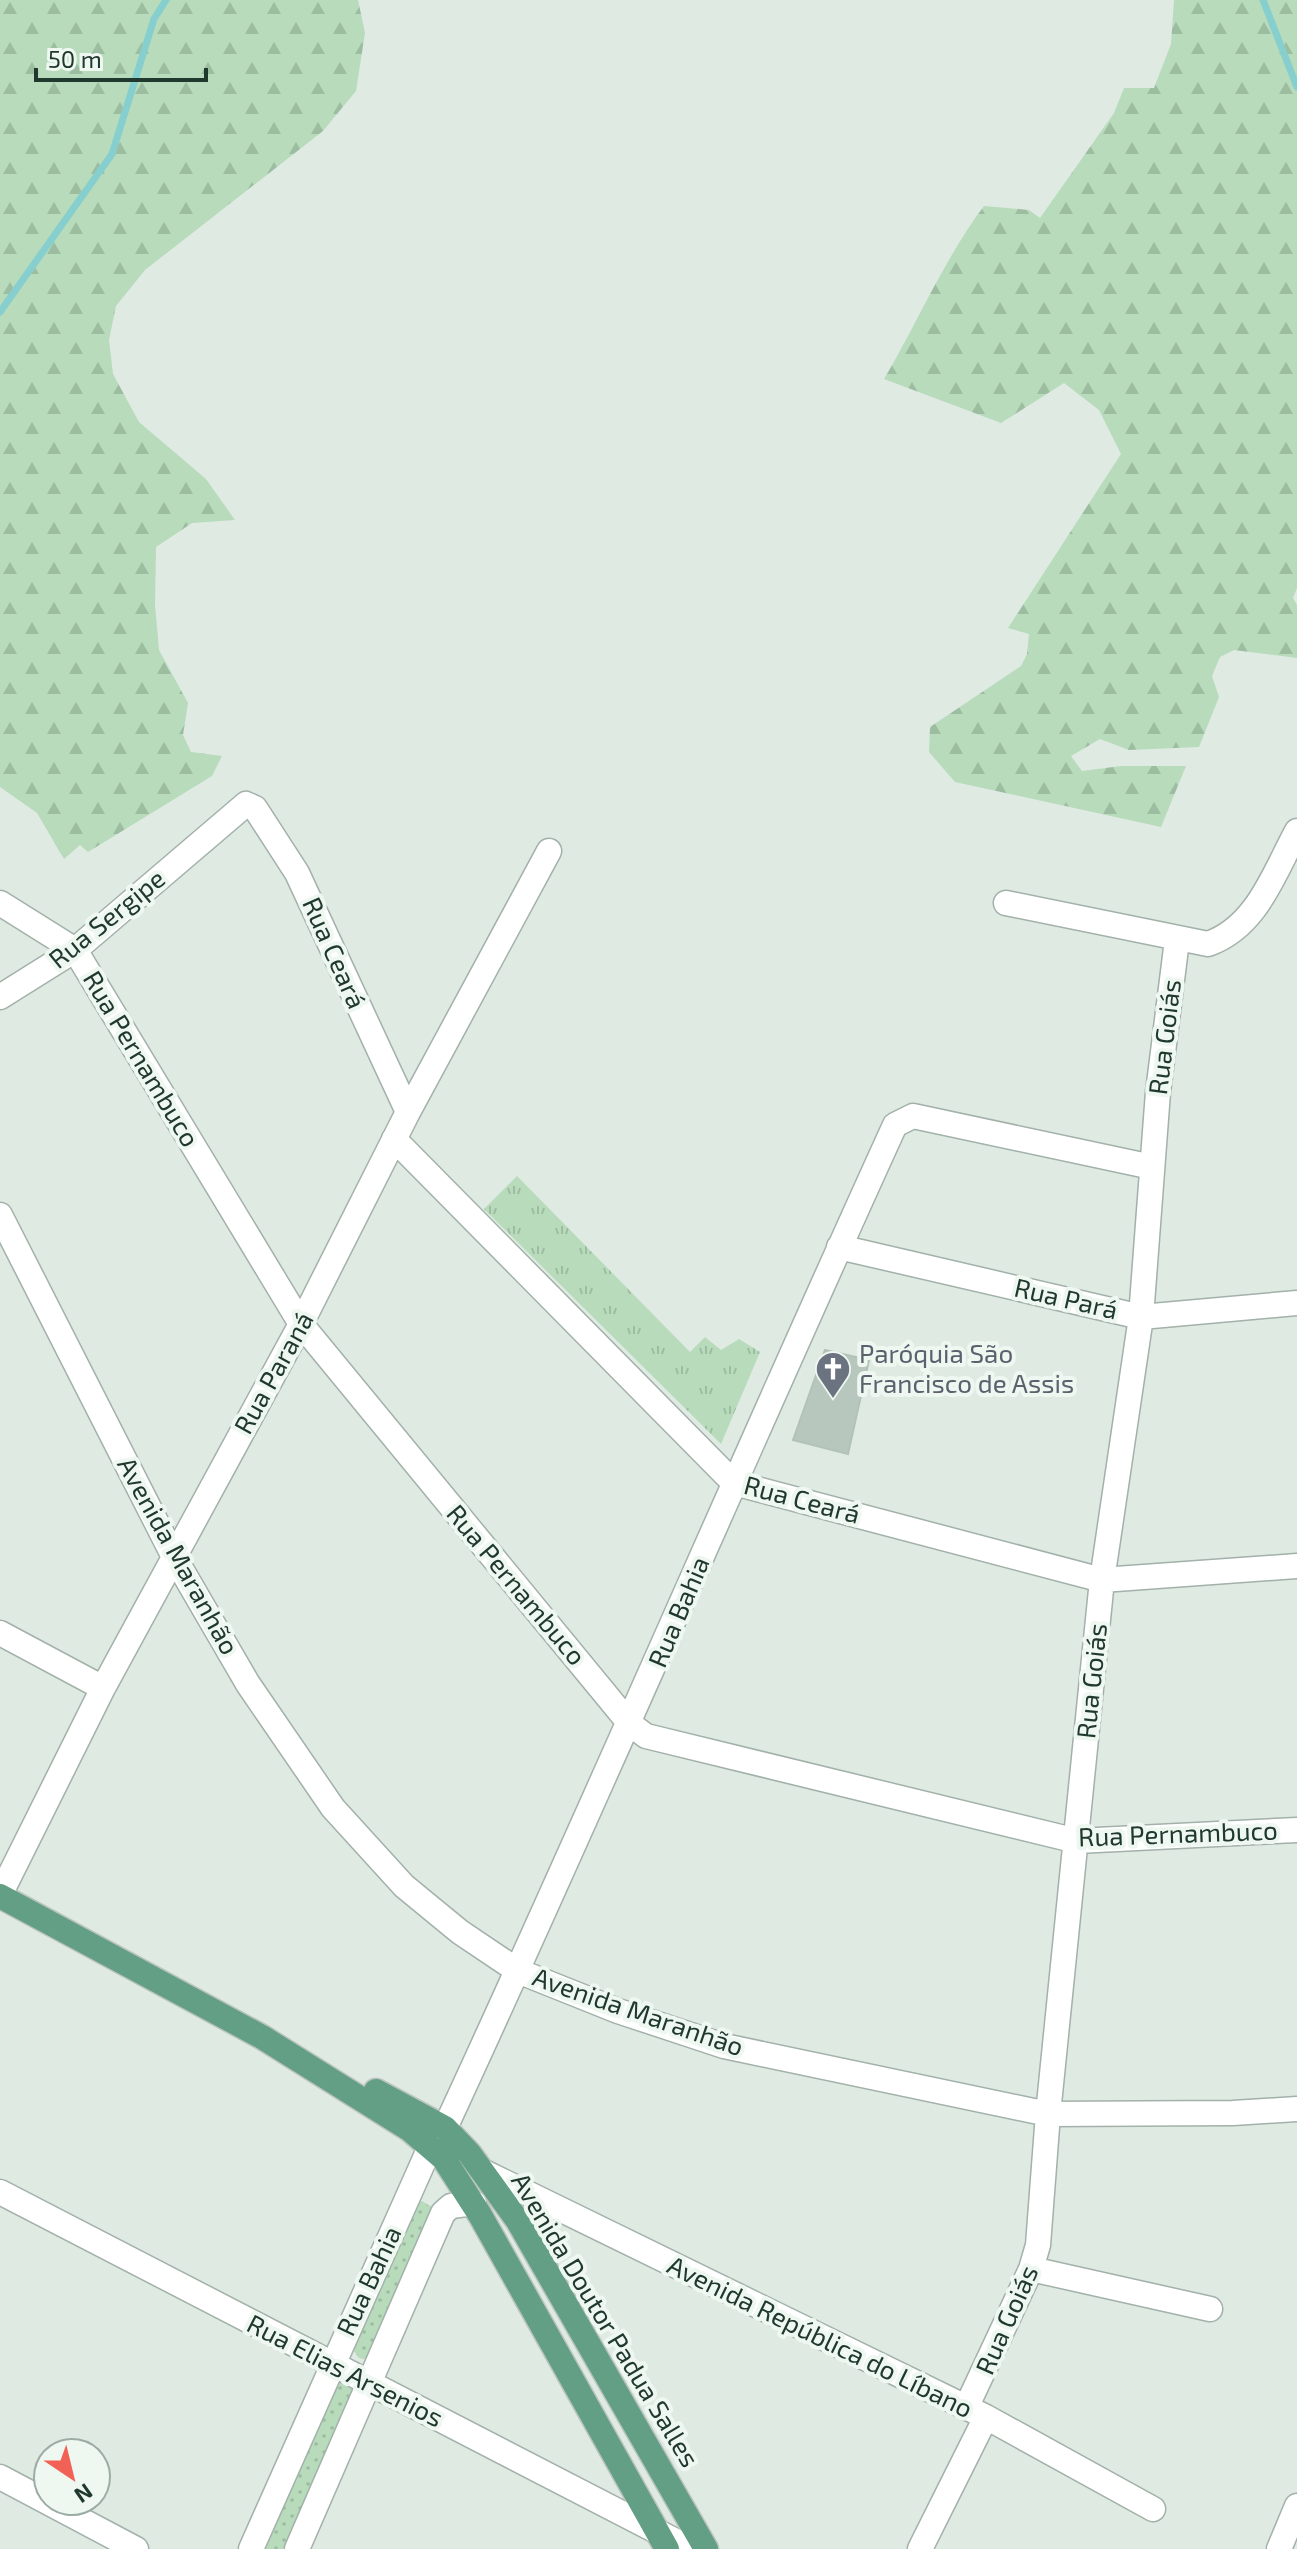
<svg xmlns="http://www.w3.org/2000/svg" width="1297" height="2549" font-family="'Exo 2',sans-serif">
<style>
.grass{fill:url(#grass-tufts)}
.forest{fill:url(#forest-firs)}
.park{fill:url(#park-dots)}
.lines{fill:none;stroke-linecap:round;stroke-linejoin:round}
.stream{stroke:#86cfce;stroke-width:7}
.building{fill:#b7c7be;stroke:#b1c3b9;stroke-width:2}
.minor-casing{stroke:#a2b1a9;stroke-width:27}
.major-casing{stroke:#bcc4c0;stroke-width:27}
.minor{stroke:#fff;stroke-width:24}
.major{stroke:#639f85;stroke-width:24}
.labels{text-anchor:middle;stroke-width:8;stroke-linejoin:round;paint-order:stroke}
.street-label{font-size:26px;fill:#20392e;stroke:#eff7f1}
.worship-label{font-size:26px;fill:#5b616d;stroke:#eff7f1;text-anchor:start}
</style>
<defs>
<pattern id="grass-tufts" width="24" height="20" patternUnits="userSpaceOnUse" patternTransform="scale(2)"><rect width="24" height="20" fill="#b7dbbb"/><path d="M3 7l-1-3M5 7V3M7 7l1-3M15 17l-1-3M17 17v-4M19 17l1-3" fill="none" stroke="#9dbda1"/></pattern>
<pattern id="forest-firs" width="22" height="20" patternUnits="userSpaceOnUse" patternTransform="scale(2)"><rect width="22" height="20" fill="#b7dbbb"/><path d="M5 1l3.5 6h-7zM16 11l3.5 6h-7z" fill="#9dbda1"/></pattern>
<pattern id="park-dots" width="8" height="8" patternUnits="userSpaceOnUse" patternTransform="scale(2)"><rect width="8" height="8" fill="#b7dbbb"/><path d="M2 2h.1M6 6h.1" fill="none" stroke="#9dbda1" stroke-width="1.8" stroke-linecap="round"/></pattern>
</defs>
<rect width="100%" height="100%" fill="#dfeae3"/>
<path class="grass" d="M517 1176 690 1352 705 1337 721 1350 739 1339 760 1352 721 1444 484 1209Z"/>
<path class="forest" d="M0 0H358L365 33 356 91 323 131 145 270 116 306 109 340 113 374 139 422 206 479 235 520 192 523 156 547 155 605 159 650 188 703 183 735 191 752 222 756 212 776 88 852 80 845 64 859 37 813 0 787Z
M1174 0H1297V588L1293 598 1297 605V658L1234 650 1220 657 1212 676 1219 697 1199 747 1129 750 1100 739 1071 756 1082 771 1121 766H1186L1161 827 955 782 929 752 930 727 1021 666 1027 654 1029 634 1008 628 1121 454 1099 410 1064 383 1001 423 884 379C918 322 944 259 984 206L1029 210 1040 218 1114 113 1124 88H1154L1171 44Z"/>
<path class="park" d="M422 2201 433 2208 367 2360 359 2358 349 2344 415 2203Z
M342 2381 360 2391 292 2549H258L333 2383Z"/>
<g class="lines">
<path class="stream" d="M1263 0 1297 87
M0 312 112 154 154 19 166 0"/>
</g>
<path class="building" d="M825 1350 869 1360 848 1454 793 1440Z"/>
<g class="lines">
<defs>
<path id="minor" d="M0 903 75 950 301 1324 630 1724 646 1736 1077 1841 1297 1830
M1006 903 1208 944C1257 927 1274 873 1297 831
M0 997 75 950 246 804 255 808 297 873 408 1112
M394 1139 734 1483 1102 1580 1297 1566
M0 1215 173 1555 248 1684 333 1808 404 1886 460 1932 518 1971 618 2011 724 2046 1048 2114 1233 2113 1297 2109
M839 1247 1141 1317 1297 1303
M0 1633 103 1688
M0 1895 103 1688 301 1324 408 1112 549 851
M445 2128C599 1796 743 1458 895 1125L913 1116 1152 1167
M484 2172 986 2417 1153 2509
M0 2192 691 2549
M1031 2269 1210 2309
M966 2408 1031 2269 1038 2245 1048 2114 1102 1580 1141 1317 1158 1092 1177 940
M0 2477 136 2549
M251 2549 431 2145
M297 2549 443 2213 451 2206 474 2203
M920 2549 986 2417
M1279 2549 1297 2506"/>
<path id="major" d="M0 1896 262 2037 409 2129 444 2159 480 2215 667 2549
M376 2091 445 2128 469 2153 518 2221 706 2549"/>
</defs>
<use href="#minor" class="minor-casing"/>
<use href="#major" class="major-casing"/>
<use href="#minor" class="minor"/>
<use href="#major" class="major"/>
</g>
<defs>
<symbol id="church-pin" viewBox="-11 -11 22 30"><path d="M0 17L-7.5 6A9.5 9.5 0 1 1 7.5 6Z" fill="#6b7280" stroke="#eff7f1"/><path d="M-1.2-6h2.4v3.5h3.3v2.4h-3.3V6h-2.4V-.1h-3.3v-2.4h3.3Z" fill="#fff"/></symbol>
</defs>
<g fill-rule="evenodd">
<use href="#church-pin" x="813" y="1349" width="40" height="54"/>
</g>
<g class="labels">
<g class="street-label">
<text transform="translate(107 919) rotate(-39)" y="9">Rua Sergipe</text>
<text transform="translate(334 953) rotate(66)" y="9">Rua Ceará</text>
<text transform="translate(1165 1037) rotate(-83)" y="9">Rua Goiás</text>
<text transform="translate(141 1059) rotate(59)" y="9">Rua Pernambuco</text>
<text transform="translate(1066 1299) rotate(13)" y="9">Rua Pará</text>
<text transform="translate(274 1373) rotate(-61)" y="9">Rua Paraná</text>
<text transform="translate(802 1500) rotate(15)" y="9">Rua Ceará</text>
<text transform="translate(178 1556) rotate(61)" y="9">Avenida Maranhão</text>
<text transform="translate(516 1585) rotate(50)" y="9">Rua Pernambuco</text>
<text transform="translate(679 1612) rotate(-67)" y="9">Rua Bahia</text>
<text transform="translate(1092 1681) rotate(-84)" y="9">Rua Goiás</text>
<text transform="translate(1178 1834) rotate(-2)" y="9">Rua Pernambuco</text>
<text transform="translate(638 2012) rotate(19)" y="9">Avenida Maranhão</text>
<text transform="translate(369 2281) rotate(-65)" y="9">Rua Bahia</text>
<text transform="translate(605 2320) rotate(59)" y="9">Avenida Doutor Padua Salles</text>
<text transform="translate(1007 2320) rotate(-66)" y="9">Rua Goiás</text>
<text transform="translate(820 2337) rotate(26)" y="9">Avenida República do Líbano</text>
<text transform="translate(345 2371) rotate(27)" y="9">Rua Elias Arsenios</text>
</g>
<g class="worship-label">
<text x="859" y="1363">Paróquia São<tspan x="859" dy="30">Francisco de Assis</tspan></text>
</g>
</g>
<g transform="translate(72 2477) rotate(145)"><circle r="38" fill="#eff7f1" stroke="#9caba3" stroke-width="2"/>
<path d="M0-6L14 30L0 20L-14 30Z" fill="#f16156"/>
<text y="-12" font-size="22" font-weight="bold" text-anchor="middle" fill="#20392e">N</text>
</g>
<path d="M36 68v12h170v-12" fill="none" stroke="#20392e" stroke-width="4"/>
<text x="48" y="68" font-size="24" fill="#20392e" stroke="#eff7f1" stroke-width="6" paint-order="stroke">50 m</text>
</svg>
